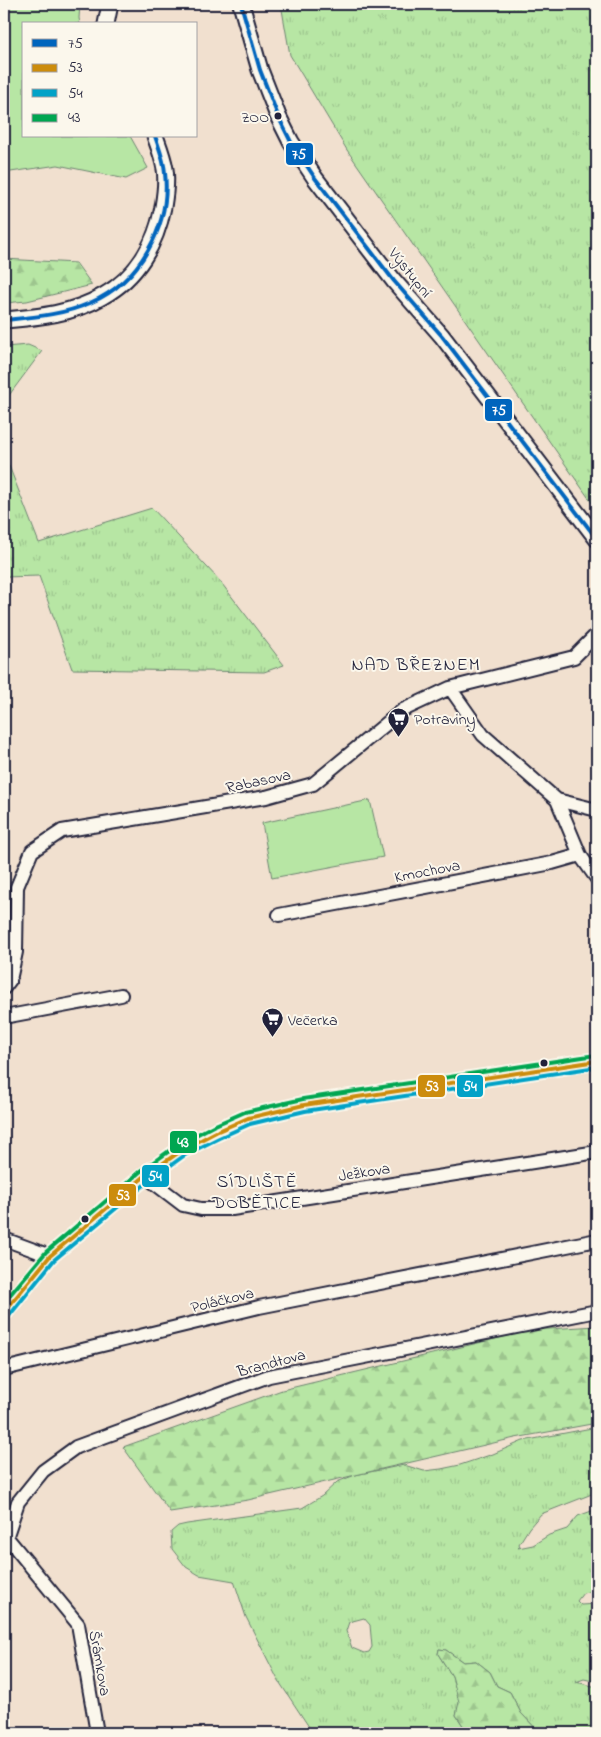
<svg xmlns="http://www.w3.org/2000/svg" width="601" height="1737" font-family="'Indie Flower',sans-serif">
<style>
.grass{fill:url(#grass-tufts);stroke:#6c8470;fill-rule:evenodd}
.forest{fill:url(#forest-firs);stroke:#6c8470}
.green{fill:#b7e6a4;stroke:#6c8470}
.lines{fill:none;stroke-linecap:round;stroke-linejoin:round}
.minor-casing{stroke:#22223b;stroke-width:16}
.tertiary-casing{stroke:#22223b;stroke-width:19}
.minor{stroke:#fbf7ec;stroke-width:12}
.tertiary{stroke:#fbf7ec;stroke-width:15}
.bus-1-casing{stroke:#fbf7ec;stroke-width:8}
.bus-2-casing{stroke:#fbf7ec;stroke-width:8}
.bus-3-casing{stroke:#fbf7ec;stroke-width:8}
.bus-4-casing{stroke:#fbf7ec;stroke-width:8}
.bus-1{stroke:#0065bd;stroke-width:4}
.bus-2{stroke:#cc8c0c;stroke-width:4}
.bus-3{stroke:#02a2c7;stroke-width:4}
.bus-4{stroke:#00a651;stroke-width:4}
.bus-dot{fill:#22223b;stroke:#fbf7ec;stroke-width:2}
.labels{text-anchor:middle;stroke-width:4;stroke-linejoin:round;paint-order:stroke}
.bus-label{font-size:15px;fill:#22223b;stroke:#fbf7ec;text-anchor:end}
.street-label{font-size:16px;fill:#22223b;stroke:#fbf7ec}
.poi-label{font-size:16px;fill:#22223b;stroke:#fbf7ec;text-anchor:start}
.neighbourhood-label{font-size:18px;letter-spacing:1px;fill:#22223b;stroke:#fbf7ec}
.line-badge{stroke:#fbf7ec;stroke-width:2}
.badge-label{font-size:14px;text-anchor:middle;font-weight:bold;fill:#fff}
</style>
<defs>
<pattern id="grass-tufts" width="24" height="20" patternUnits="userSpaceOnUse" patternTransform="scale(1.25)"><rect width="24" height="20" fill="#b7e6a4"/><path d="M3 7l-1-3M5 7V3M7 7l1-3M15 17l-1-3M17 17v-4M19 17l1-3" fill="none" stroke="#9dc58e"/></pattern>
<pattern id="forest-firs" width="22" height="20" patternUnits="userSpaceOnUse" patternTransform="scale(1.25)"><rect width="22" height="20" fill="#b7e6a4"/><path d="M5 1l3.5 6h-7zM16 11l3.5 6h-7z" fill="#9dc58e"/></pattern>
</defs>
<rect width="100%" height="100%" fill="#f1e0cf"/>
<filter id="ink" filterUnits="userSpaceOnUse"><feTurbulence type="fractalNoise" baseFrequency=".02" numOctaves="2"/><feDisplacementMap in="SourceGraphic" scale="10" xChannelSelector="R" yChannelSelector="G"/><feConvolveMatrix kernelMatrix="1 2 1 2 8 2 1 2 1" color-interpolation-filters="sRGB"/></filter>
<g filter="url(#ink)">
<path class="grass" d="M281 4H597V510L347 150 290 55Z
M28 345 42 351 4 402V347Z
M4 453 39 543 152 508 219 580 284 665 264 672 72 669 39 576 4 577Z
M597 1427V1492L541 1514 529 1528 519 1544 520 1546 518 1548 533 1545 549 1535 567 1529 578 1516 597 1509V1590L583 1593 577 1601 581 1605 597 1604V1682L584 1679 576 1682 597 1687V1733H540L521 1713 510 1692 497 1686 490 1672 476 1661 463 1662 446 1650 439 1649 438 1654 452 1676 460 1702 456 1715 468 1733H313L278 1680 246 1617 234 1581 199 1575 186 1567 172 1549 171 1532 178 1526 187 1524 302 1508 322 1496 337 1482 355 1475 404 1465 424 1471 441 1469 460 1465 493 1454 523 1441ZM364 1618 370 1625 372 1647 369 1652 364 1653 352 1648 346 1631 349 1622Z"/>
<path class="forest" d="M4 259 76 263 92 285 27 301 4 303Z
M597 1326V1423L515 1438 248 1500 170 1512 123 1447 282 1390 532 1330Z
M439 1649 446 1650 463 1662 476 1661 490 1672 497 1686 510 1692 521 1713 540 1733H468L456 1715 459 1702 452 1676 438 1654Z"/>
<path class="green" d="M4 4H80L79 18 80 24H24V136H130L148 168 126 179 58 165 4 173Z
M370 800 383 857 272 878 262 823Z"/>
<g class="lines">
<defs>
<path id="minor" d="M450 688 483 735 557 800 597 810
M580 855 597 879
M279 915 552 863 580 855 557 800
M4 988 10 980 16 952 17 887 32 851 62 831 266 797 313 784 403 710 450 688 574 657 597 634
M4 1017 121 995
M145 1176 183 1205 201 1209H232L597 1152
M4 1239 50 1256
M4 1312 50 1256 145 1176 182 1150 216 1132 248 1118 304 1105 597 1061
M4 1369 259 1307 597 1240
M4 1534 78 1624 97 1733
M6 1538 18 1502 43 1471 76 1447 269 1376 597 1311"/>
<path id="tertiary" d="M241 4 260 70 278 116 291 142 315 178 394 281 442 336 597 539
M106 24 110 4
M4 320C38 317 73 314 103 296 137 277 156 244 163 207 165 195 167 181 165 169 163 157 159 147 155 136"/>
</defs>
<use href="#minor" class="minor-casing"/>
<use href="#tertiary" class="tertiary-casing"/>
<use href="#minor" class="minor"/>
<use href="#tertiary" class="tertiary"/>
<defs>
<path id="bus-1" d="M241 4 260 70 278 116 291 142 315 178 394 281 442 336 597 539
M4 320C33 317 63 315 90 303 139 282 171 226 165 173 164 160 159 148 155 136"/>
<path id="bus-2" d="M4 1312 50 1256 145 1176 182 1150 216 1132 248 1118 304 1105 597 1061"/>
<path id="bus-3" d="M9 1316 54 1260 149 1181 185 1155 219 1138 250 1124 305 1111 597 1067"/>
<path id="bus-4" d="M4 1302 46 1252 141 1171 179 1144 213 1126 245 1112 303 1099 596 1055"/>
</defs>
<use href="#bus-1" class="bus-1-casing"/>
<use href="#bus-2" class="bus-2-casing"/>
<use href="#bus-3" class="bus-3-casing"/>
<use href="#bus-4" class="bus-4-casing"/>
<use href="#bus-1" class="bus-1"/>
<use href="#bus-2" class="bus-2"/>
<use href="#bus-3" class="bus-3"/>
<use href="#bus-4" class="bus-4"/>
</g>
</g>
<defs>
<symbol id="supermarket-pin" viewBox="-11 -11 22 30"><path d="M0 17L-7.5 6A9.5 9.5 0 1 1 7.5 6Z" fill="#22223b" stroke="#fbf7ec"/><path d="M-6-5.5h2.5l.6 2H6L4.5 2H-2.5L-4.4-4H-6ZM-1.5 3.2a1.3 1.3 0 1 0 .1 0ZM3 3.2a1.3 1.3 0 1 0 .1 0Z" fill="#fff"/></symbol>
</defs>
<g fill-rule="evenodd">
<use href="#supermarket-pin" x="386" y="706" width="25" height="34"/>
<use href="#supermarket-pin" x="260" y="1006" width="25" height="34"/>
</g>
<g class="bus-dot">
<circle cx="278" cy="116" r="4.5"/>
<circle cx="544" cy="1063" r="4.5"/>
<circle cx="85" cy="1219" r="4.5"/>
</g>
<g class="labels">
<g class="bus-label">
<text x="269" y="122">ZOO</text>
</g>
<g class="street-label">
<text transform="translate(411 272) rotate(51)" y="6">Výstupní</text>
<text transform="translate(258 780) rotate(-12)" y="6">Rabasova</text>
<text transform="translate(427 870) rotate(-11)" y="6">Kmochova</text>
<text transform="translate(364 1171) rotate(-9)" y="6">Ježkova</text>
<text transform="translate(222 1299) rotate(-14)" y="6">Poláčkova</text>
<text transform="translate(271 1362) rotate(-15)" y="6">Brandtova</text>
<text transform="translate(101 1663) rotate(80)" y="6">Šrámkova</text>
</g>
<g class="poi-label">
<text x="414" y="724">Potraviny</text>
<text x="288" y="1025">Večerka</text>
</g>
<g class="neighbourhood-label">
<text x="416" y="670">NAD BŘEZNEM</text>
<text x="257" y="1187">SÍDLIŠTĚ<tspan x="257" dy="21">DOBĚTICE</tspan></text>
</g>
</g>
<g class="line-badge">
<rect x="285" y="142" width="29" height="24" rx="5" fill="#0065bd"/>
<rect x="484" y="398" width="29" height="24" rx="5" fill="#0065bd"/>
<rect x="417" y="1074" width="29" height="24" rx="5" fill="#cc8c0c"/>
<rect x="456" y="1074" width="28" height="24" rx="5" fill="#02a2c7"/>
<rect x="169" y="1130" width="29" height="24" rx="5" fill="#00a651"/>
<rect x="141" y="1164" width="29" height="24" rx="5" fill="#02a2c7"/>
<rect x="108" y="1183" width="29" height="24" rx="5" fill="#cc8c0c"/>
</g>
<g class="badge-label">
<text x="299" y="159">75</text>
<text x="499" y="415">75</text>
<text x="432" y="1091">53</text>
<text x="470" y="1091">54</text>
<text x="183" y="1147">43</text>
<text x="155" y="1181">54</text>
<text x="123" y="1200">53</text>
</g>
<rect width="601" height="1737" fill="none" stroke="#fbf7ec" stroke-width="20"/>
<rect x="10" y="10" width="581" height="1717" fill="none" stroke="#22223b" stroke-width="2" filter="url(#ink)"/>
<rect x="22" y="22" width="175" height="115" fill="#fbf7ec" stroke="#a4a2a5"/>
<rect x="32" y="39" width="25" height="8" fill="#0065bd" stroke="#a4a2a5"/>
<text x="68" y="48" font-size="15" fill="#22223b">75</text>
<rect x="32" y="64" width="25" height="8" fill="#cc8c0c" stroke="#a4a2a5"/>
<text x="68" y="72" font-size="15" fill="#22223b">53</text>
<rect x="32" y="89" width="25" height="8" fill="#02a2c7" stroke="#a4a2a5"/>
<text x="68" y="98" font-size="15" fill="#22223b">54</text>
<rect x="32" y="114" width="25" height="8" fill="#00a651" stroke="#a4a2a5"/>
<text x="68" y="122" font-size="15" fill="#22223b">43</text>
</svg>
